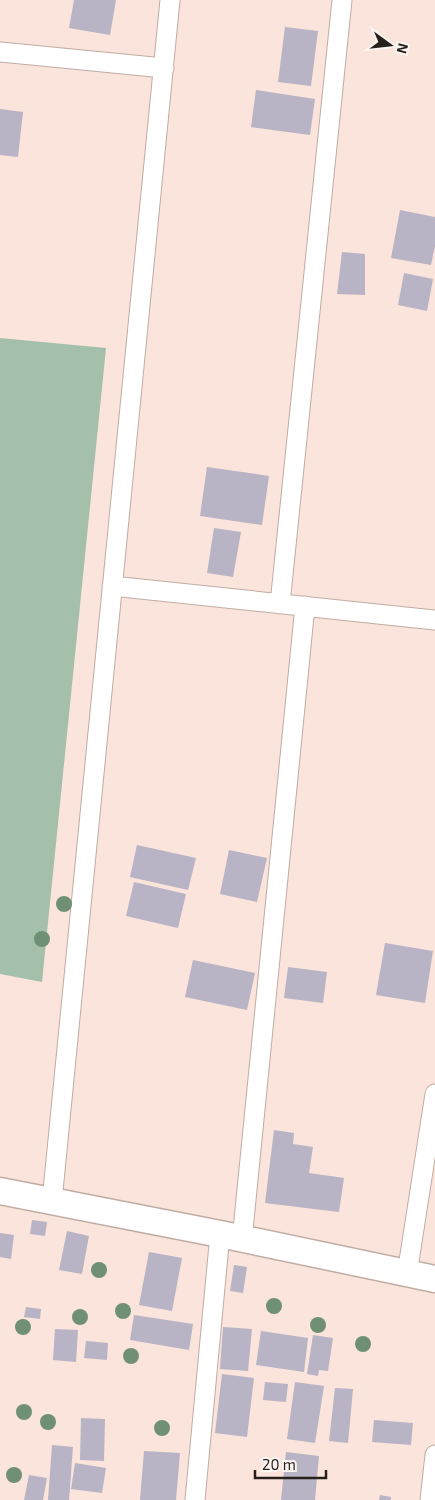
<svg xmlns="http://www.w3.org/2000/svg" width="435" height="1500" font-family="'Exo 2',sans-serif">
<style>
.green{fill:#a4c0ab}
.building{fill:#b8b3c5}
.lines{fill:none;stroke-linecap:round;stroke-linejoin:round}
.street-casing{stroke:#c0aca3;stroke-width:21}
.secondary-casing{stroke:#c0aca3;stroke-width:29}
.street{stroke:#fff;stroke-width:19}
.secondary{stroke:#fff;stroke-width:26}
.tree{fill:#709076}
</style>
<rect width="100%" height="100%" fill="#fae4db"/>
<path class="green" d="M0 338 106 348 42 982 0 974Z"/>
<path class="building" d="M74 0H116L110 35 69 28Z
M285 27 318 31 311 86 278 82Z
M256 90 315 99 310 135 251 127Z
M0 109 23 112 18 157 0 155Z
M400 210 435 217V246L431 265 391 258Z
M342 252 365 254V295L337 294Z
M404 273 433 279 427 311 398 305Z
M207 467 269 476 262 525 200 516Z
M214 528 241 532 233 577 207 573Z
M137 845 196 858 188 890 130 877Z
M229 850 267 858 257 902 220 894Z
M134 882 186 894 178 928 126 916Z
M385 943 433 951 425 1003 376 995Z
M193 960 255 973 247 1010 185 997Z
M288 967 327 972 323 1003 284 998Z
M274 1130 294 1133 293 1144 313 1147 309 1173 344 1178 339 1212 265 1203Z
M32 1220 47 1222 45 1236 30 1234Z
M67 1231 89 1236 82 1274 59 1270Z
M0 1233 14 1235 11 1259 0 1257Z
M149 1252 182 1258 172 1311 139 1305Z
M234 1265 247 1267 243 1293 230 1291Z
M26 1307 41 1309 40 1319 24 1317Z
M134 1315 193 1324 189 1350 130 1340Z
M223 1327 252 1329 248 1371 220 1369Z
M55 1329 78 1330 76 1362 53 1360Z
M261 1331 308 1338 304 1372 256 1365Z
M313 1335 333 1338 328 1371 319 1370 318 1376 307 1374Z
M86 1341 108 1343 107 1360 84 1358Z
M222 1374 254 1378 247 1437 215 1433Z
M265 1382 288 1384 286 1402 263 1400Z
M295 1382 324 1386 315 1443 287 1439Z
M335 1388 353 1389 348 1443 329 1441Z
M81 1418 105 1419 104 1461 80 1460Z
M374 1420 413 1423 411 1445 372 1442Z
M52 1445 73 1447 69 1500H48Z
M144 1451 180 1453 176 1500H140Z
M286 1452 319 1456 315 1500H281Z
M75 1463 106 1468 102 1493 71 1489Z
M29 1475 47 1478 43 1500H24Z
M380 1495 391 1497V1500H379Z"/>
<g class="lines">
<defs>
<path id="street" d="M0 52 164 68
M112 586 435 620
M280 604 342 0
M52 1201 170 0
M242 1240 305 606
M407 1274 435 1094
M195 1500 220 1234
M430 1500 435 1455"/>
<path id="secondary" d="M0 1191 220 1234 435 1279"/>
</defs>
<use href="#street" class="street-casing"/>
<use href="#secondary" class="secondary-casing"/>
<use href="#street" class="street"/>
<use href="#secondary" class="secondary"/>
</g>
<g class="tree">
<circle cx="64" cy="904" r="8"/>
<circle cx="42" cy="939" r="8"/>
<circle cx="99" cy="1270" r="8"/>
<circle cx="274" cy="1306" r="8"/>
<circle cx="123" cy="1311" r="8"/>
<circle cx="80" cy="1317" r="8"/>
<circle cx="318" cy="1325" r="8"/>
<circle cx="23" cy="1327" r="8"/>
<circle cx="363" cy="1344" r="8"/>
<circle cx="131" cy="1356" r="8"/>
<circle cx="24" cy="1412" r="8"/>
<circle cx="48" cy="1422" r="8"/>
<circle cx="162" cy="1428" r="8"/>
<circle cx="14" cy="1475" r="8"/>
</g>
<g transform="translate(390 45) rotate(105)" stroke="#fdf5f1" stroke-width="4" paint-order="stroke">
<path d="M0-4L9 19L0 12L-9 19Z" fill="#271f1c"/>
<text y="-8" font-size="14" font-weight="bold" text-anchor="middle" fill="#271f1c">N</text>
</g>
<path d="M255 1470v8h71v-8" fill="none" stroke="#271f1c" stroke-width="2.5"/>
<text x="262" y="1470" font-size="15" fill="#271f1c" stroke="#fdf5f1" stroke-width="4" paint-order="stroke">20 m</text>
</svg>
